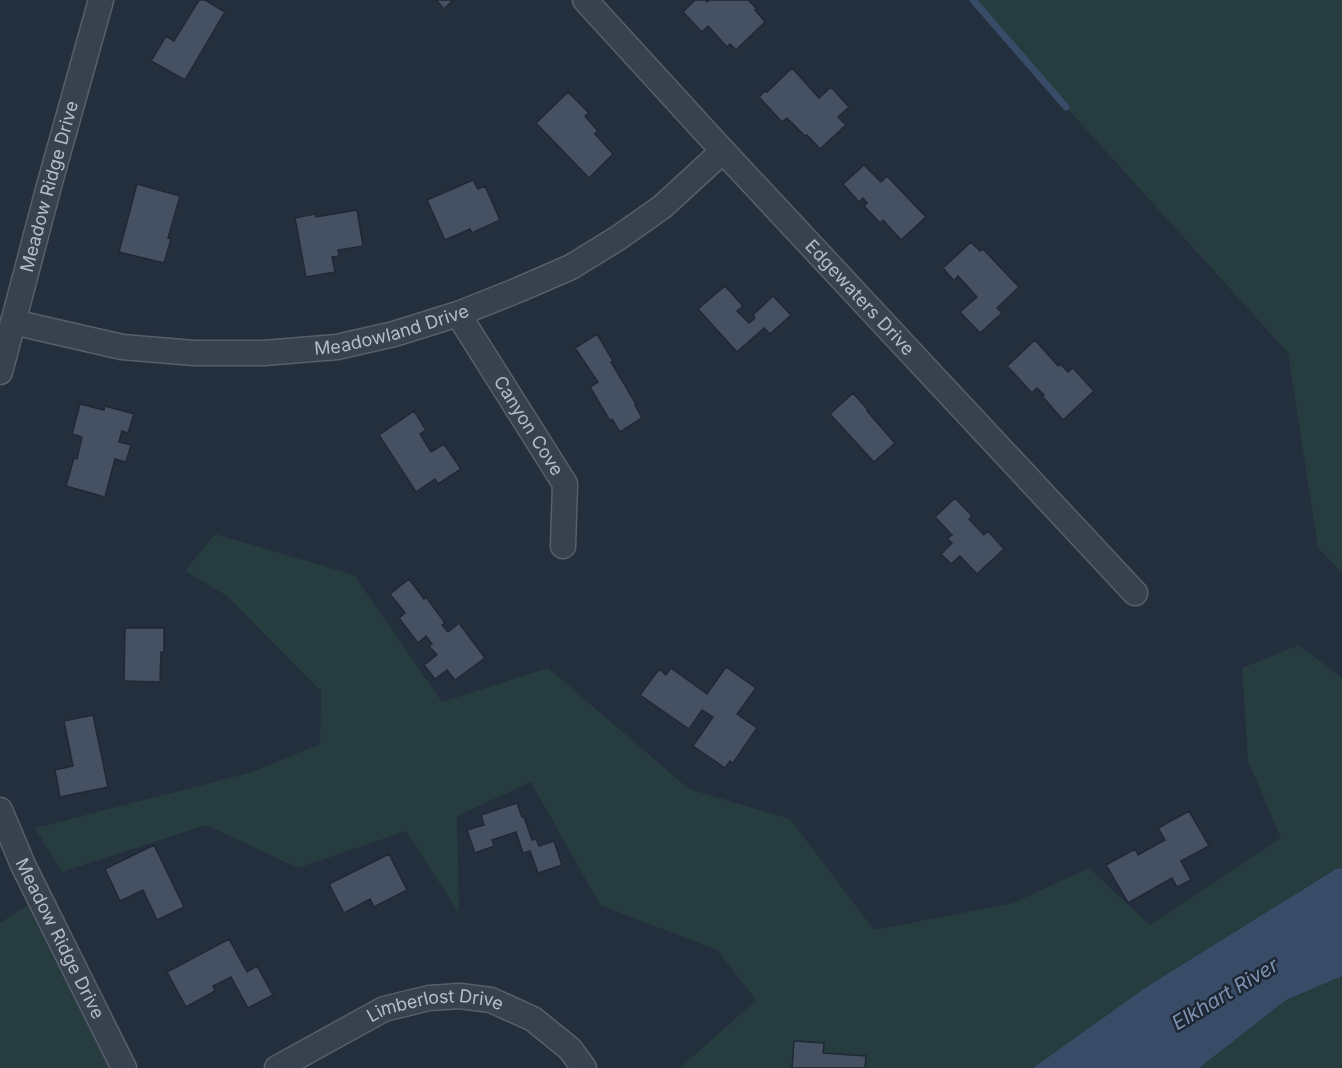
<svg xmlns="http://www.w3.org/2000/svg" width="1342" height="1068" font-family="Inter,sans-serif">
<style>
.green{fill:#263c3f}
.water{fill:#394c67}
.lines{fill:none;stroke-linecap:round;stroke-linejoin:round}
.stream{stroke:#394c67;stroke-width:7}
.building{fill:#455162;stroke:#1f2835;stroke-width:1.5}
.street-casing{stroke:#565f6c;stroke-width:27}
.street{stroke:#38414e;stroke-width:24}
.labels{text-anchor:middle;stroke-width:5;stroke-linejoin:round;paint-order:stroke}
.street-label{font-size:18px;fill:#b4bcc9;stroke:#1d2633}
.water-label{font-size:20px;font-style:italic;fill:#7c92b1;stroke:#1d2633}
</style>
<rect width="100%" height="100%" fill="#242f3e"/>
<path class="green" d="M973 0H1342V573L1318 548 1288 353 1066 107Z
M215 534 354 575 442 702 548 668 689 789 790 819 874 930 1013 903 1089 868 1150 925 1281 838 1248 761 1242 668 1299 645 1342 678V868L1336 869 1148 986 1033 1068H680L756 1000 717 950 600 905 531 782 457 816 459 913 406 831 298 868 206 825 62 872 35 828 249 773 320 744 321 691 227 596 185 571Z
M31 903 111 1068H0V923Z
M1342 976V1068H1199L1286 1000Z"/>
<path class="water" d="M1342 868V976L1286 1000 1199 1068H1033L1148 986 1336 869Z"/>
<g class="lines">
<path class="stream" d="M973 0 1066 107"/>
</g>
<path class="building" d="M199 0H205L225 12 185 80 151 61 166 36 174 41Z
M436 0H453L444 9Z
M695 0H705L707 2 710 0H748L757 9 755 10 765 22 736 50 730 44 727 47 708 26 702 32 683 12Z
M792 68 819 98 831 87 849 107 838 117 846 125 820 149 807 135 805 136 787 118 782 122 759 97 765 91 767 92Z
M568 92 589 113 585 116 598 131 595 134 613 154 589 178 536 123Z
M864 165 881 182 887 176 926 217 901 240 883 220 880 223 864 206 867 203 863 198 859 202 843 184Z
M473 180 478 189 485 186 500 220 472 233 470 229 445 240 427 200Z
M137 184 180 196 168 238 171 239 164 263 119 252Z
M357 210 363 246 338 250 339 256 332 257 335 272 306 277 295 218 315 214 316 217Z
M971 242 980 251 983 249 1019 287 997 308 1002 313 980 333 960 312 977 297 958 276 954 281 943 268Z
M725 286 743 306 737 311 749 323 755 318 753 315 773 296 791 315 770 334 764 328 737 352 698 309Z
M597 334 613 361 611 362 636 404 635 405 642 418 620 432 612 419 610 421 590 387 598 382 575 348Z
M1035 340 1058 366 1060 364 1068 372 1073 368 1094 391 1063 420 1042 396 1044 395 1037 388 1032 393 1007 366Z
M853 393 868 410 867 411 895 443 874 462 830 414Z
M80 404 104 410 105 406 134 414 128 433 122 431 119 442 131 445 126 462 115 459 105 497 66 486 74 458 77 459 82 437 72 434Z
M414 411 426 430 420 434 431 452 444 444 461 469 438 484 435 479 416 492 379 435Z
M955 498 972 516 969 519 984 535 988 531 1004 549 977 574 960 556 951 564 941 554 952 543 947 538 952 535 935 517Z
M409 579 424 599 426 597 445 623 442 625 448 632 459 623 485 658 455 680 447 670 435 679 424 665 437 655 429 646 432 644 426 636 418 643 399 618 405 613 390 594Z
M125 628H164V652H161L160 682 124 681Z
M726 667 756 688 737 714 757 728 733 763 730 761 725 768 693 746 713 717 702 710 689 729 640 695 659 669 666 675 671 668 707 694Z
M93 715 108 787 60 797 55 770 73 766 64 721Z
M517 803 522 817H524L532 840 536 839 539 846 554 841 562 865 538 873 530 851 523 853 516 832 492 840 494 846 475 853 467 830 484 825 481 815Z
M1189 811 1209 846 1181 861 1191 880 1177 887 1172 878 1128 903 1106 865 1135 849 1138 855 1165 840 1158 828Z
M154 845 184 907 157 920 143 890 120 901 105 869Z
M389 854 407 890 374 907 370 899 344 913 329 884Z
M229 939 247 972 257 966 273 995 248 1008 231 977 213 986 215 991 186 1007 167 972Z
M794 1041 824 1043 823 1053 866 1056 865 1068H792Z"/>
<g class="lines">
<defs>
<g id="street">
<path id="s1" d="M585 0 723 151 1135 593"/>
<path id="s2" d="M458 314 565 484 563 546"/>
<path id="s3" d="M13 322 122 347 194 353H264L337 347 394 334 458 314 518 290 571 267 618 238 662 207 723 151"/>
<path id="s4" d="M0 372 49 186 101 0"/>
<path id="s5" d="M0 810 23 865 124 1068"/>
<path id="s6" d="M277 1068 384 1009 429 998 460 996 491 1000 533 1019 570 1049 584 1068"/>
</g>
</defs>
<use href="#street" class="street-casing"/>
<use href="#street" class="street"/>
</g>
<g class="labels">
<g class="street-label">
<text dy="6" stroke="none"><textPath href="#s4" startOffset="192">Meadow Ridge Drive</textPath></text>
<text dy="6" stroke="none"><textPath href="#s1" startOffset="405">Edgewaters Drive</textPath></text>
<text dy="6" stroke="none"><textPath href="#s3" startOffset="384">Meadowland Drive</textPath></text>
<text dy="6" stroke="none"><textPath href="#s2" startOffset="132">Canyon Cove</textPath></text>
<text dy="6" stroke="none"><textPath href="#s5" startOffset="142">Meadow Ridge Drive</textPath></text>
<text dy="6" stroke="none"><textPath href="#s6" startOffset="174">Limberlost Drive</textPath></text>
</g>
<g class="water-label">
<text transform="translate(1225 994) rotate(-31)" y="7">Elkhart River</text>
</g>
</g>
</svg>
